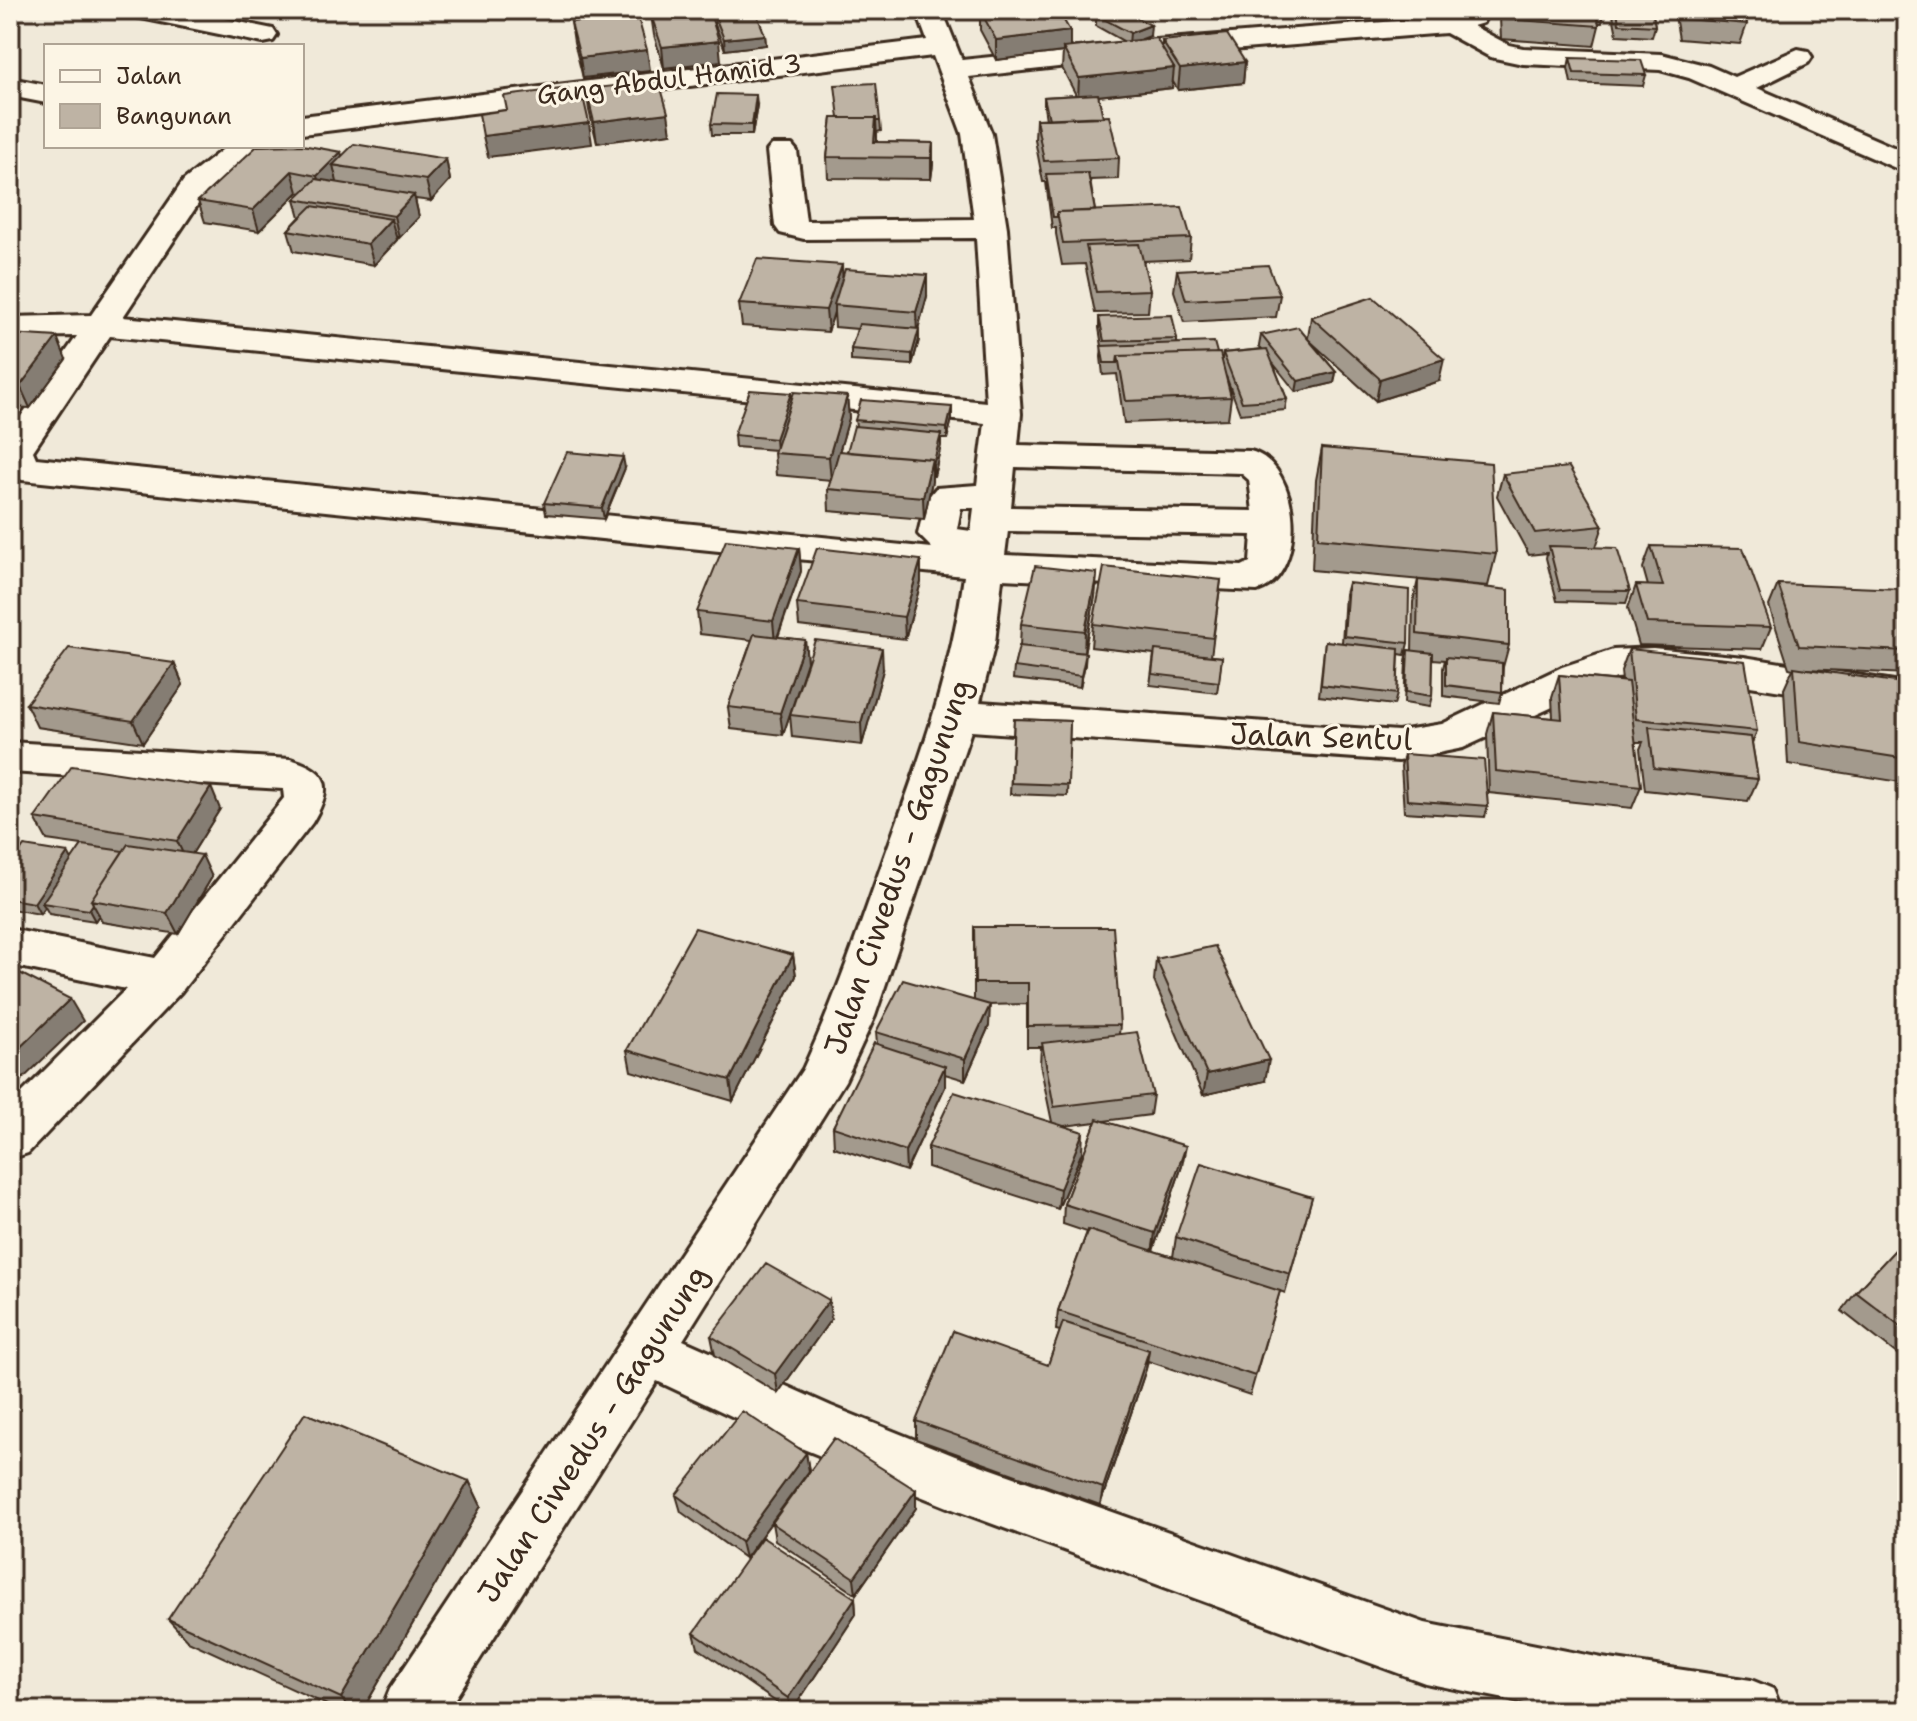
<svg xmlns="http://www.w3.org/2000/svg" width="1917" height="1721" font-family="'Shantell Sans',sans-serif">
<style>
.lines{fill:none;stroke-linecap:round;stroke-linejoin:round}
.minor-casing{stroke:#3b2a1e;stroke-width:6}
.minor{fill:#fcf5e5;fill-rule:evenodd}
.wall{fill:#a39a8d;stroke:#3b2a1e;stroke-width:2}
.shaded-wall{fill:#857d73;stroke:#3b2a1e;stroke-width:2}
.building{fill:#beb3a4;stroke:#3b2a1e;stroke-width:2}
.labels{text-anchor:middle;stroke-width:6;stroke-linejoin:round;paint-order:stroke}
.far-street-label{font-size:26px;fill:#3b2a1e;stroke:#fcf5e5}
.street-label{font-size:30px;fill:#3b2a1e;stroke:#fcf5e5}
</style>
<rect width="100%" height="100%" fill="#f0e9d9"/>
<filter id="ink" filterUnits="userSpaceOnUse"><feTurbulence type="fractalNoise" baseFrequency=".0125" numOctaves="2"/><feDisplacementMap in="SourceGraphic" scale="16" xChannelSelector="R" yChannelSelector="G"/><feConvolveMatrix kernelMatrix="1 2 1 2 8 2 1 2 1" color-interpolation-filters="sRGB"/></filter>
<g filter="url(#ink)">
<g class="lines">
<defs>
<path id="minor" d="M128 10H181L273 29 277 35 273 41 263 43 141 18 132 16Z
M916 10H942L962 60 1156 40 1447 17 1463 10H1489L1483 23 1473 26 1509 45 1523 48 1661 54 1709 66 1734 77 1798 49 1808 51 1812 57 1808 63 1757 88 1907 153V173L1689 78 1660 70 1523 64 1490 57 1446 33 1156 56 969 77 992 134 1007 228 1021 414 1018 445 1250 451C1303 464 1308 577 1257 591L1002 579 995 643 980 702 1398 731 1442 724 1562 667 1613 650 1653 648 1744 657 1907 683V711L1744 685 1653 676 1616 678 1463 748 1398 761 971 731 875 1016 845 1081 683 1340 831 1406 955 1456 1425 1623 1602 1658 1751 1680 1773 1689 1782 1711H1565L1425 1683 955 1510 791 1444 657 1381 447 1711H381L390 1689 803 1069C835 1000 859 929 884 858 919 761 950 679 964 576L22 480 10 474V432L77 336 10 337V317L91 315 184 180 227 146H260L206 192 123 317 986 402 976 238 804 239 780 233 775 226 767 151 772 145H792L797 151 806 221 974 219 962 134 933 56 302 134V116L927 40ZM110 336 985 423 977 485 936 488 926 500 918 534 932 548 36 458 33 451ZM1015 467 1241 473 1249 480 1253 511 1011 507ZM961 508H974L971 531 957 529ZM1008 531 1252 535 1250 562 1242 566 1005 555Z
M10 78 46 85V103L10 96Z
M10 742 290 759C331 771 333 788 312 823L181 992 28 1153 10 1159V1105L126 989 10 965V929L155 958 284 798 283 789 10 772Z"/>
</defs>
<use href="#minor" class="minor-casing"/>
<use href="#minor" class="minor"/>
</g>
<path class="wall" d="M980 10H1059L1070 47 1125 42 1096 26V15L1108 11 1107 10H1134L1126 12 1150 36 1138 40 1162 47V41L1245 62 1243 83 1178 90 1173 82 1172 88 1098 96 1103 117 1119 158 1118 179 1090 180 1095 211 1191 238 1189 259 1143 261 1150 290 1148 312 1095 313 1085 264 1062 265 1056 234V228H1052L1046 182H1043L1035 140 1036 119H1046L1044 107V97L1076 95 1062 68 1063 52 996 60 980 30Z
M1501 10H1605L1602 23H1599V26L1594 46 1501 39 1500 18Z
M1612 10H1652L1655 26 1652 37 1617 35Z
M1674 10H1744L1747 24 1740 44 1679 39Z
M714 14 765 35 766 45 725 50 715 25Z
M651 15 721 61 664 68 654 35Z
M571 22 650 70 583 78 574 42Z
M1570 58 1646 75 1643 86 1571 83 1568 68Z
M586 89 671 133 597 143 589 110Z
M757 105 752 135H712L711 124Z
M832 118 880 121 881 131 877 132V142L933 143V164L931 179 828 178 827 157Z
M342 155 446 159 450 180 431 201 415 199 419 217 399 238 396 237 397 240 374 265 294 251 288 230 300 217 295 199 302 193 298 192 259 231 205 222 198 201Z
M842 265V279L927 296 918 329 919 340 912 365 851 361V349L857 329 835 327 834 312 828 332 742 326 739 304Z
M1177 270 1280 295 1276 317 1184 322 1174 291Z
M1099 317 1177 339V343L1217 353 1222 359 1223 353 1262 349 1259 346 1261 335 1308 338 1311 317 1439 381 1376 401 1309 340 1336 372 1334 383 1296 392 1273 363 1287 399 1285 410 1240 414 1226 376 1231 397 1228 419 1124 423 1117 374 1103 375 1101 357 1102 346 1099 328Z
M10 334 66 359 30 408 10 407Z
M791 393 792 399 847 396 849 418 831 480 776 475 774 453 775 450 735 447 734 435Z
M952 407V419L947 439H941V445L934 476H932V481L924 519 829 511 828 489 847 452 856 426 855 420Z
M1322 448 1496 554 1488 586 1312 570 1316 480Z
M625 468 604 519 546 514 544 503Z
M1503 474 1603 526 1596 547 1630 591 1626 603 1557 601 1546 558 1547 553 1529 555 1497 496Z
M1651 546 1771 627 1762 649 1639 645 1628 608 1636 585 1648 586 1643 568Z
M799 548 801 571 778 637 805 640 807 662 783 735 731 729 728 707 752 640 700 634 697 612Z
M921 560V582L905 639 799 626 797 604Z
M1097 573 1095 596 1084 653 1085 664 1080 687 1013 679 1014 667 1020 646 1021 624Z
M1221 580 1211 656 1222 657 1217 693 1150 685 1154 654 1091 647 1093 624Z
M1418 580 1509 645 1503 667 1502 692 1499 703 1443 696V668L1445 660 1433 659 1432 696 1429 707 1404 703 1406 662 1408 650 1412 651 1413 602Z
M1348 583 1408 643 1405 655 1399 654 1397 694 1394 705 1319 696 1325 641 1342 643 1345 594Z
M1778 584 1907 602V674L1806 669 1904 700 1907 694V771V769L1900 782 1788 764 1784 689 1793 669 1789 668 1769 606Z
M1629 649 1757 731 1752 743 1758 779 1748 801 1645 790 1640 749 1643 742H1635L1641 786 1632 808 1489 793 1487 734 1493 712 1553 718 1552 697 1559 675 1622 681 1621 671Z
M174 663 183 685 143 743 37 727 26 704Z
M883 670 862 745 792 737 790 715Z
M1014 719 1070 721 1067 796 1010 794Z
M1404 754 1488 806 1485 817 1404 812 1401 766Z
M220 809 192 854 212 877 178 934 102 922 99 915 95 921 49 914 45 907 40 914 10 909V848L17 856 72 860 82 845 47 840 35 818Z
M974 927 1120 1025 1119 1034 1153 1095 1150 1115 1103 1121 1182 1166 1153 1251 1173 1257 1176 1237 1312 1197 1285 1293 1280 1291 1250 1395 1148 1361 1146 1369 1100 1505 916 1439V1421L1048 1365 1060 1331 1056 1330 1058 1311 1087 1232 1063 1224 1064 1204 1096 1122 1064 1126 1082 1152 1058 1209 928 1167V1147L1052 1122 1040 1064 1041 1047H1027V1004L988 1005 989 1026 965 1080 945 1074V1087L906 1171 834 1147 833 1127 877 1044 876 1032 974 1001Z
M793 955 796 976 733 1101 631 1071 627 1050Z
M1156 959 1265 1081 1203 1095 1154 981Z
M1907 1237V1362L1842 1311 1856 1292Z
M831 1319 778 1393 715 1355 711 1336Z
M806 1453 809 1471 745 1558 681 1512 676 1495Z
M469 1481 481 1506 362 1711H340L188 1641 168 1619Z
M916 1508 856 1594 775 1540 772 1523Z
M855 1598 856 1614 792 1711H789L698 1648 694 1633Z"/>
<path class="shaded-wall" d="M1209 10H1238L1208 14Z
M1151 25 1150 36 1129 44 1130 33Z
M1070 31V51L1063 48V52L996 60V40Z
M765 35 766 45 725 50 724 39Z
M719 41 721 61 664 68 662 47Z
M647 50 650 70 583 78 580 58Z
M1245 62 1243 83 1178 90 1180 69Z
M1174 68 1172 88 1078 98 1079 78Z
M756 95 757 105 752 135V125Z
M668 113 671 133 597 143 594 122Z
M876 118 877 139 875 158 874 142Z
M589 123 592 144 488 157 483 136Z
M933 143V164L931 179V158Z
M341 152 345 167 333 165 337 182 323 197 317 176Z
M446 159 450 180 431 201 426 180Z
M292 171 298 192 259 231 253 210Z
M414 195 419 217 399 238 394 216Z
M391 219 397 240 374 265 368 244Z
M842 265 843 287 834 305V312L828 332 826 310Z
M927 275V296L917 333 916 312Z
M919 329V340L912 365V354Z
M57 337 66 359 30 408 20 386Z
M1444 359 1439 381 1376 401 1380 379Z
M1336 372 1334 383 1296 392 1298 381Z
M791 393 792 405 776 450 775 439Z
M847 396 849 418 831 480 829 457Z
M952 407V419L947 439V428Z
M941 434V445L934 476 933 465Z
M623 457 625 468 604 519 602 508Z
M932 459V481L924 519 923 497Z
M799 548 801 571 775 643 773 621Z
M921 560V582L905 639 904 617Z
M1097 573 1095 596 1084 653 1085 631Z
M805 640 807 662 783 735 780 713Z
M882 648 883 670 862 745 861 723Z
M1086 653 1085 664 1080 687 1081 676Z
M174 663 183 685 143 743 133 721Z
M211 787 220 809 187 862 177 841Z
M12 848 19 859 10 871V851Z
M68 853 74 864 42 903 45 907 40 914 34 903Z
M202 855 212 877 178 934 167 913Z
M93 904 99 915 95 921 89 910Z
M793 955 796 976 733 1101 730 1080Z
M70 999 83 1021 10 1091V1057Z
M990 1005 989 1026 965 1080V1059Z
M1269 1060 1265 1081 1203 1095 1207 1074Z
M945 1066V1087L906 1171 905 1151Z
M1083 1132 1082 1152 1058 1209 1060 1189Z
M1186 1146 1182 1166 1152 1253 1155 1233Z
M829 1300 831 1319 778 1393 775 1374Z
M1149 1350 1146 1369 1100 1505 1103 1488Z
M806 1453 809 1471 745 1558 741 1542Z
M469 1481 481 1506 362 1711H351L341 1698Z
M916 1490V1508L856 1594 854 1578Z
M855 1598 856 1614 792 1711H791L788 1698Z"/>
<path class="building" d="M697 10H709L719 41 662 47 651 15Z
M755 10 765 35 724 39 714 14Z
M980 10H1058L1070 31 996 40Z
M1110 10H1122L1151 25 1130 33 1096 15Z
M1505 10H1597L1599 26 1505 19Z
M1617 10H1652L1655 26 1619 24Z
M1684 10H1744L1747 24 1685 19Z
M637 14 647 50 580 58 571 22Z
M1227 34 1245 62 1180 69 1162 41Z
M1156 38 1174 68 1079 78 1063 48Z
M1570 58 1641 60 1646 75 1574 73Z
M659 81 668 113 594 122 586 89Z
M876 83 880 121H876V118H839L835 85Z
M568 88 571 103 584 101 589 123 483 136 479 114 507 110 504 96Z
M717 94 756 95 752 125 711 124Z
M1098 94 1103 117 1049 119 1044 97Z
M1109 116 1119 158 1044 161 1036 119Z
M832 118H876L874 142 933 143 931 158 827 157Z
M354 144 446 159 426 180 333 165Z
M302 145 341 152 317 176 292 171 253 210 198 201 257 146Z
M1088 173 1095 211 1057 212V217H1053L1046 174Z
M316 179 414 195 394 216 295 199Z
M312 206 391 219 368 244 288 230Z
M1182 207 1191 238 1063 243 1057 212Z
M1139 244 1150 290 1096 292 1086 246Z
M757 259 842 265 826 310 739 304Z
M1268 265 1280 295 1186 300 1177 270Z
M845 269 927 275 916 312 834 305Z
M1373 297 1444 359 1380 379 1311 317Z
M1172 315 1177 339 1104 341 1099 317Z
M859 324 919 329 912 354 851 349Z
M1298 327 1336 372 1298 381 1261 335Z
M10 334 57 337 20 386H10Z
M1214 342 1217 353 1118 356 1117 363H1104L1101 346Z
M1267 349 1287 399 1242 402 1223 353Z
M1220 353 1231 397 1126 401 1118 356Z
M750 390 791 393 775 439 734 435Z
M794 392 847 396 829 457 774 453Z
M861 400 952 407 947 428 855 420Z
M854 426 941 434 933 465H932V459L847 452Z
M1322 448 1491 463 1496 554 1318 538Z
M839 451 932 459 923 497 828 489Z
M567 452 623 457 602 508 544 503Z
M1569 467 1603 526 1535 533 1503 474Z
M726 540 799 548 773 621 697 612Z
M1549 546 1617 548 1630 591 1560 590Z
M1651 546 1743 548 1771 627 1647 623 1636 585 1663 586Z
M817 548 921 560 904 617 797 604Z
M1035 566 1097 573 1085 631 1021 624Z
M1104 567 1221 580 1213 638 1093 624Z
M1418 580 1509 590V645L1417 634Z
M1348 583 1409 590 1408 643 1344 636Z
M1778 584 1902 589 1907 602V651L1799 646Z
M754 634 805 640 780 713 728 707Z
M815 640 882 648 861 723 790 715Z
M1325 641 1399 649 1397 694 1321 685Z
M1019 646 1086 653 1081 676 1014 667Z
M69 648 174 663 133 721 26 704Z
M1629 649 1745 661 1757 731 1636 719Z
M1155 650 1222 657 1219 682 1152 674Z
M1408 650 1433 653 1432 696 1406 692Z
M1446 657 1502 663V692L1446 685Z
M1794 667 1902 683 1907 723V759L1799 742Z
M1559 675 1628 682 1641 786 1496 771 1493 712 1562 719Z
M1014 719 1070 721 1068 785 1011 783Z
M1649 727 1751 737 1758 779 1654 768Z
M1404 754 1484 760 1488 806 1407 800Z
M72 766 211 787 177 841 35 818Z
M128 844 202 855 167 913 91 900Z
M82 845 123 851 91 900 93 904 89 910 42 903Z
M24 846 68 853 34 903 10 899V866Z
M974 927H1113L1120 1025 1028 1026V983H975Z
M695 928 793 955 730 1080 627 1050Z
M1215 946 1269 1060 1207 1074 1156 959Z
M10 968 70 999 10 1057Z
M903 980 990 1005 965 1059 876 1032Z
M1137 1032 1153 1095 1054 1107 1042 1043Z
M874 1043 945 1066 905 1151 833 1127Z
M954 1092 1083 1132 1060 1189 928 1147Z
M1097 1119 1186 1146 1155 1233 1064 1204Z
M1201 1163 1312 1197 1290 1274 1176 1237Z
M1088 1230 1280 1291 1255 1376 1058 1311Z
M1907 1237V1331L1856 1292Z
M766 1264 829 1300 775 1374 711 1336Z
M1063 1322 1149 1350 1103 1488 916 1421 953 1331 1048 1365Z
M742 1411 806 1453 741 1542 676 1495Z
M305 1413 469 1481 341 1698 168 1619Z
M834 1438 916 1490 854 1578 772 1523Z
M762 1537 855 1598 788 1698 694 1633Z"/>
</g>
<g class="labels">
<g class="far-street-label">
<text transform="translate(669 79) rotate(-7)" y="9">Gang Abdul Hamid 3</text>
</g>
<g class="street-label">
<text transform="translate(1321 737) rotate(2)" y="10">Jalan Sentul</text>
<text transform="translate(898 867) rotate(-71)" y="10">Jalan Ciwedus - Gagunung</text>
<text transform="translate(593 1434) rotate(-57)" y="10">Jalan Ciwedus - Gagunung</text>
</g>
</g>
<rect width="1917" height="1721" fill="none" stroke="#fcf5e5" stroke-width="40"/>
<rect x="20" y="20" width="1877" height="1681" fill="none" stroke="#3b2a1e" stroke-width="3" filter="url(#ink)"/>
<rect x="44" y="44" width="260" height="104" fill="#fcf5e5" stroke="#afa495" stroke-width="2"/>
<rect x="60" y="70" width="40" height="12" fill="#fcf5e5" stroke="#afa495" stroke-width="2"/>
<text x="116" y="84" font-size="24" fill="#3b2a1e">Jalan</text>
<rect x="60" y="104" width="40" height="24" fill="#beb3a4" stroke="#afa495" stroke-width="2"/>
<text x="116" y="124" font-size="24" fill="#3b2a1e">Bangunan</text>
</svg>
